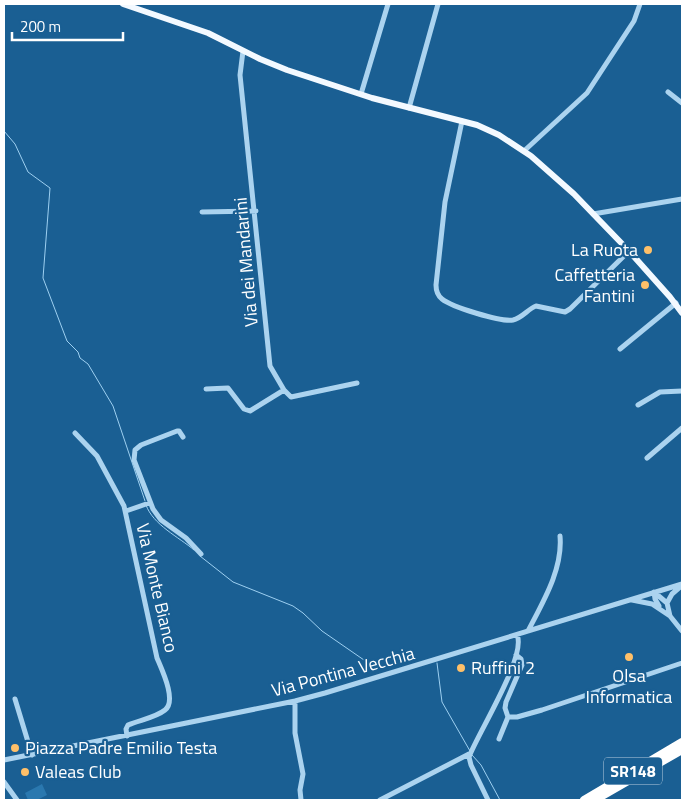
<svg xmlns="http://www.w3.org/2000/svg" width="686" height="804" font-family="'Titillium Web',sans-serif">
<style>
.green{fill:#2a78af}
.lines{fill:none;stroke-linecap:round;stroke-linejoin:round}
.stream{stroke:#9ed0f1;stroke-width:1}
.minor{stroke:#abd3ef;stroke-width:5}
.major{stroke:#f3f9ff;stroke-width:6}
.highway{stroke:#fff;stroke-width:8}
.poi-dot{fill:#ffc069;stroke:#1a5f93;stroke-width:2}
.labels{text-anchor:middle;stroke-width:4.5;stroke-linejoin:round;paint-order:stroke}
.shield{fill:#1a5f93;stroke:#bacfdf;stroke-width:1}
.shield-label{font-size:16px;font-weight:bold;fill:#fff}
.poi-label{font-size:18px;fill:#fff;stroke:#1a5f93;text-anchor:start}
.street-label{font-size:18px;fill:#fff;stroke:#1a5f93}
</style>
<rect width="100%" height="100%" fill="#1a5f93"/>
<path class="green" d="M42 784 47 795 37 800H28L25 793Z"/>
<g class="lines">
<path class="stream" d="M4 131 15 144 28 172 50 188 43 278 67 341 78 352 80 358 88 364 113 406 145 501
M146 505C153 525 179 537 194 550
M200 556 233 582 293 606 303 613 322 631 377 669
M437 663 442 702 470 751
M472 755 481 765 500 800"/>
<path class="minor" d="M243 51 240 75 270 366 284 390 291 397 357 383
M668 92 682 103
M361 94 388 4
M409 108 438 4
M462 121 445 202 436 285C436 290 437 295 442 299 452 307 500 322 513 320 522 318 528 309 536 306L565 312 570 309 629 251
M524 151 587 93 634 21 640 4
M202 212 256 211
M593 214 682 199
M620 349 676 303
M206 389 228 388 244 409 250 411 284 390
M638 405 660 392 682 391
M75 433 97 456 124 506 157 658C162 670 177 701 165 710 155 718 139 720 128 725L126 729 127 736
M183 437 179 431H177L141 445 135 450 134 460 153 509 161 520 186 538 201 554
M647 458 682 428
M126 511 149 503
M632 600 652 604 670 616 667 603 672 594 680 587
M659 606 655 599 654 592 667 603
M670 616 682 631
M528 631C543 602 563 569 560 536
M516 655 521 659 522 665 506 702 505 708 508 717H517L542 710 682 663
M15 699 32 755
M295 701V733L303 774 300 790 301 800
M499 739 508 717
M4 760 295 701 325 693 682 584
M4 782 17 800
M380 800 469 754
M488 800 471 765 469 757C478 733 527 656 517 635"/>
<path class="major" d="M123 4 208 33 260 59 287 70 372 98 477 125 499 135 531 156 574 194 629 251 670 297 682 313"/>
<path class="highway" d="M584 800 682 742
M595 800 682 750"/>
</g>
<g class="poi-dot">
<circle cx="648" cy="250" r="5"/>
<circle cx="645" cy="285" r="5"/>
<circle cx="629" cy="657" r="5"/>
<circle cx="461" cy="668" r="5"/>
<circle cx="15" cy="748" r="5"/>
<circle cx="25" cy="772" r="5"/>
</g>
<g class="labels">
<rect class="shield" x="604" y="757.5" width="58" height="27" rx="4"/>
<g class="shield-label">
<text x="633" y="777">SR148</text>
</g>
<g class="poi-label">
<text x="638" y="256" text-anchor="end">La Ruota</text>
<text x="635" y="281" text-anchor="end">Caffetteria<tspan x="635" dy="21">Fantini</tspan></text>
<text x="471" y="674">Ruffini 2</text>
<text x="629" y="682" text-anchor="middle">Olsa<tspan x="629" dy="21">Informatica</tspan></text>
<text x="25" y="754">Piazza Padre Emilio Testa</text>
<text x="35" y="778">Valeas Club</text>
</g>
<g class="street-label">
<text transform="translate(246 262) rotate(-95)" y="6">Via dei Mandarini</text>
<text transform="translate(157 588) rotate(77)" y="6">Via Monte Bianco</text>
<text transform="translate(343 672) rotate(-15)" y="6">Via Pontina Vecchia</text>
</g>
</g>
<rect width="686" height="804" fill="none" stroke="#ffffff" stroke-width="10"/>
<path d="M12 32v8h111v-8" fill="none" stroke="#ffffff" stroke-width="2.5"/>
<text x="20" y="32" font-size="15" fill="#ffffff" stroke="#1a5f93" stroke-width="4" paint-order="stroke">200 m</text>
</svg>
